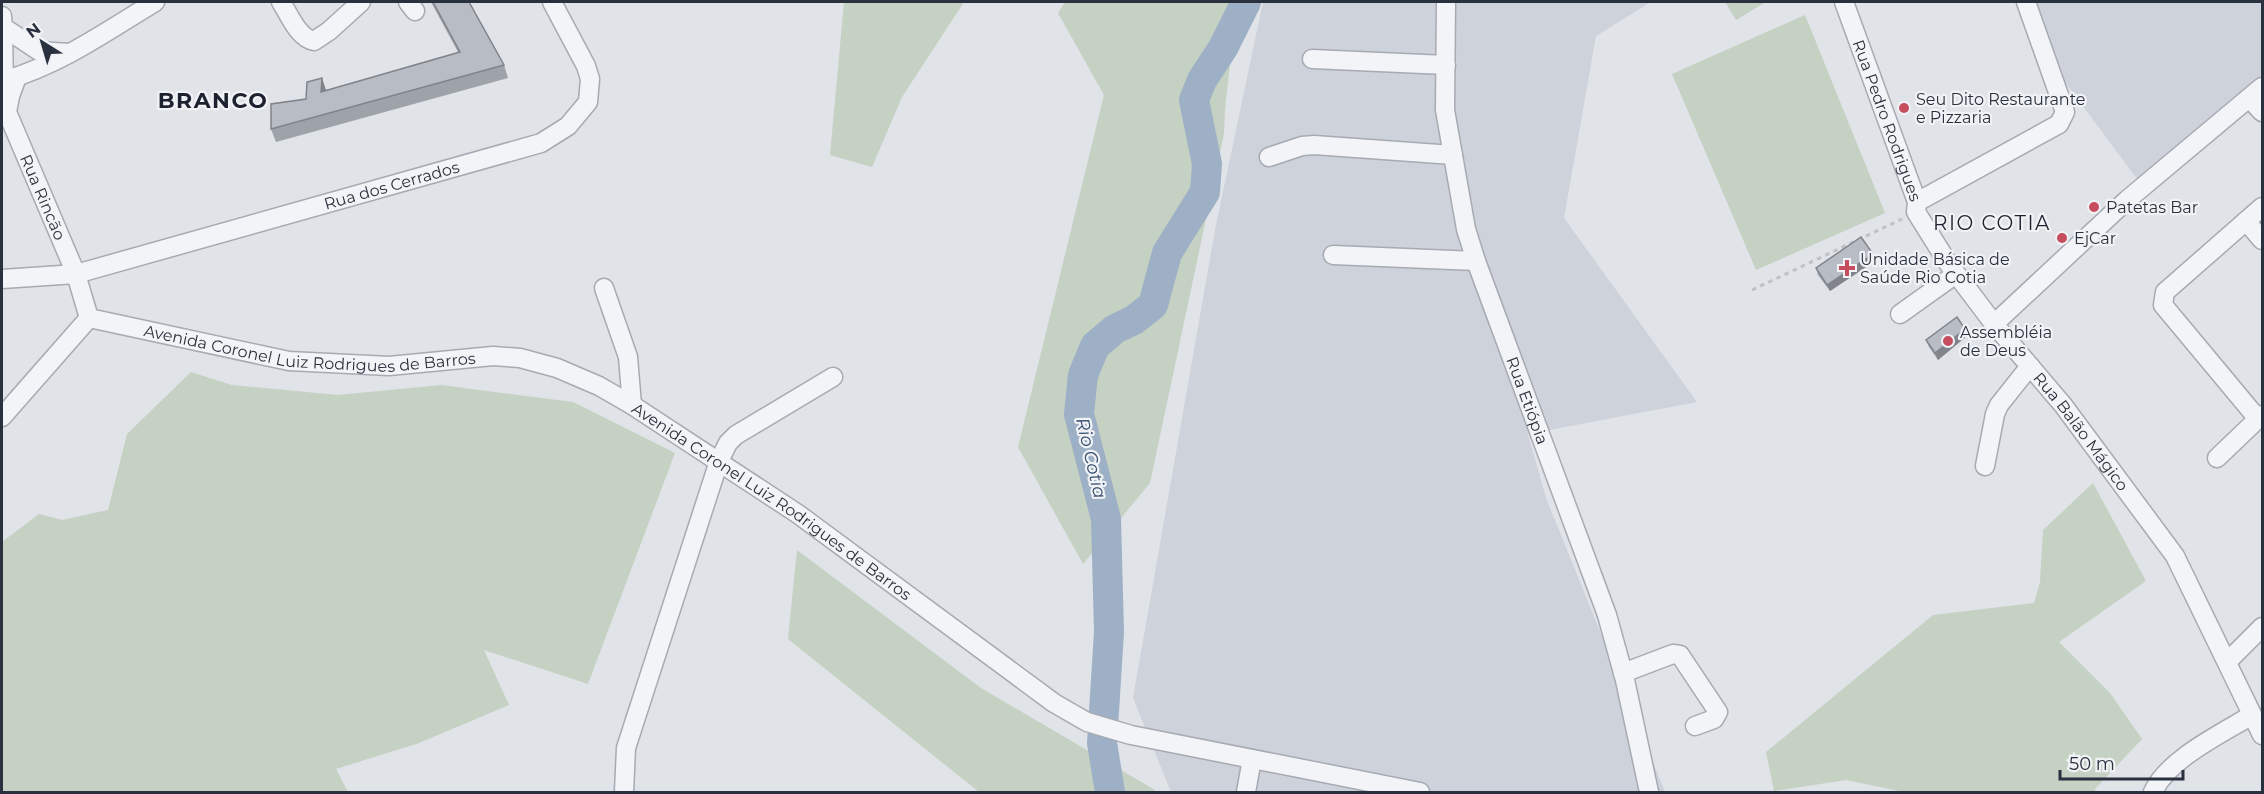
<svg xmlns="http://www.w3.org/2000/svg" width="2264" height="794" font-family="Montserrat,sans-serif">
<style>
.built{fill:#ced2da}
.green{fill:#c5d1c2}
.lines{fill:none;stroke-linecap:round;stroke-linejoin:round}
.river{stroke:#9eb0c6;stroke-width:30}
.minor-casing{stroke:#a6aab2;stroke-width:21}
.path{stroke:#bfc1c7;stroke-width:3;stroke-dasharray:4.5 4.5;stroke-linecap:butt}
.minor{stroke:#f3f4f7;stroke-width:18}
.wall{fill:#9ea2a9}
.shaded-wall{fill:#81848a}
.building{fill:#b8bcc5;stroke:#81848a;stroke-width:1.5}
.poi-dot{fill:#c54d5d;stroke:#f0f2f6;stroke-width:2}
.labels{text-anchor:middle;stroke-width:4.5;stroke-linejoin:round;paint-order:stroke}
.poi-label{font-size:16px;fill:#2a313e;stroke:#f0f2f6;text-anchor:start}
.street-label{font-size:16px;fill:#2a313e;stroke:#f0f2f6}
.water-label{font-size:18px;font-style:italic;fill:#374f70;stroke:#f0f2f6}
.quarter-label{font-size:20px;letter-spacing:1.5px;fill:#1c222f;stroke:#f0f2f6}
.district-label{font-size:22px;font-weight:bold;letter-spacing:1.5px;fill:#1c222f;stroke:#f0f2f6}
</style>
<rect width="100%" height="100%" fill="#e0e3e8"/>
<path class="built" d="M1263 2H1651L1596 36 1564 218 1697 402 1528 434 1546 498 1665 792H1171L1133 698 1215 230Z
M2036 2H2262V80L2140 183 2065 82Z"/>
<path class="green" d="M844 2H964L902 97 872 167 830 155Z
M1065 2H1237L1225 109 1224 134 1150 483 1083 564 1018 447 1104 95 1058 13Z
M1725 2H1766L1736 20Z
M1805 15 1885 213 1756 270 1672 74Z
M191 372 232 385 338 395 441 385 573 402 675 453 588 684 484 650 509 705 419 743 336 769 348 792H2V542L39 514 62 520 108 510 127 434Z
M2093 483 2146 581 2059 642 2110 693 2142 739 2095 789 2096 792H1904L1846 780 1774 791 1766 752 1933 615 2034 603 2040 582 2043 530Z
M797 550 981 688 1155 790V792H979L788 639Z"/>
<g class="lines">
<path class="river" d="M1110 792 1102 743 1109 632 1106 519 1079 414 1083 375 1095 346 1115 329 1134 320 1153 305 1167 253 1205 192 1207 164 1194 100 1202 80 1223 48 1246 2"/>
<defs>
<g id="minor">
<path d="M281 2C289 14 298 38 314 41L329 31 361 2"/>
<path d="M408 2 415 11"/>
<path id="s1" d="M1446 2 1445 110 1466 229 1476 261 1607 615 1625 680 1649 792"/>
<path id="s2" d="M1844 2 1917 202 1916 212 1948 263 1994 324 2063 405 2175 556 2262 735"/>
<path d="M2 16 3 27 39 51 69 53"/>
<path d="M3 27 4 91"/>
<path d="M1312 59 1446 65"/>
<path id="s3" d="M17 77 10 96 7 112 76 274 89 318"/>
<path d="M6 80C61 64 107 31 155 2"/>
<path d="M2249 98 2262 112"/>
<path d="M1269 157 1302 146 1314 145 1453 155"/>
<path d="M1917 202 2059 124 2065 112 2026 2"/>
<path d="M2246 221 2262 240"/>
<path d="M1333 255 1476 261"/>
<path id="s4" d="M2 279 76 274 541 143 568 126 588 102 590 79 586 66 552 2"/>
<path d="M604 288 628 357 632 405"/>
<path d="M1900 314 1956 274"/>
<path id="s5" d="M89 318 289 361 389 366 493 356 520 358 557 368 599 386 632 405 798 514 1054 703 1087 722 1131 735 1420 792"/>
<path d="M1994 324 2127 200 2262 87"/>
<path d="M2 417 89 318"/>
<path d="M2258 419 2163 305 2165 292 2262 207"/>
<path d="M2217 458 2262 415"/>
<path d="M1985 466 1995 414 1999 405 2030 366"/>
<path d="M2227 662 2262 627"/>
<path d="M1623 673 1673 654 1680 655 1718 712 1714 719 1695 726"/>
<path d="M624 792 626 748 719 461 728 443 736 435 833 377"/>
<path d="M1246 792 1252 759"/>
<path d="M2153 792C2168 759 2221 734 2252 715"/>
</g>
</defs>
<use href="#minor" class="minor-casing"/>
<path class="path" d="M1752 290 1902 219"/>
<use href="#minor" class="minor"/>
</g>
<path class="wall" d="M431 2H469L504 65 508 78 276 142 271 129 306 99 322 78 326 90 458 52Z
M1873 254 1875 261 1830 291 1818 275 1816 268Z
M1965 329 1968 335 1938 360 1929 347 1926 340Z"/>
<path class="shaded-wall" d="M322 78 326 91 321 92Z
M1873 254 1875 261 1830 291 1827 285Z
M1965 329 1968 335 1938 360 1935 353Z"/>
<path class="building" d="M433 2H469L504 65 271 129V104L306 99 307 82 322 78 321 92 460 52Z
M1861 237 1873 254 1827 285 1816 268Z
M1957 317 1965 329 1935 353 1926 340Z"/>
<g class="poi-dot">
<circle cx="1904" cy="108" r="6"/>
<circle cx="2094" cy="207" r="6"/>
<circle cx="2062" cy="238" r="6"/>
<path d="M1844 259h6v6h6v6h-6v6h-6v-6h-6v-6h6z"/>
<circle cx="1948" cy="341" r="6"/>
</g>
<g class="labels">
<g class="poi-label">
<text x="1916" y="105">Seu Dito Restaurante<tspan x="1916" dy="18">e Pizzaria</tspan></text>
<text x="2106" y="213">Patetas Bar</text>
<text x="2074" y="244">EjCar</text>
<text x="1860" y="265">Unidade Básica de<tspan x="1860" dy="18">Saúde Rio Cotia</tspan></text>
<text x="1960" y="338">Assembléia<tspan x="1960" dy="18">de Deus</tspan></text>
</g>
<g class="street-label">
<text dy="6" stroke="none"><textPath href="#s2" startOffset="126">Rua Pedro Rodrigues</textPath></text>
<text dy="6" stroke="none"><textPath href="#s4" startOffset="402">Rua dos Cerrados</textPath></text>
<text dy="6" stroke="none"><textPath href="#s3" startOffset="129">Rua Rincão</textPath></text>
<text dy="6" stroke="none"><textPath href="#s5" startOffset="224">Avenida Coronel Luiz Rodrigues de Barros</textPath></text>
<text dy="6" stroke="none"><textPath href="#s1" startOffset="411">Rua Etiópia</textPath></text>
<text dy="6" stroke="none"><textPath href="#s2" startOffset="498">Rua Balão Mágico</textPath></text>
<text dy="6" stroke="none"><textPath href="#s5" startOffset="728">Avenida Coronel Luiz Rodrigues de Barros</textPath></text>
</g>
<g class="water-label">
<text transform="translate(1091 458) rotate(77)" y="6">Rio Cotia</text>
</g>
<g class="quarter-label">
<text x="1992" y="230">RIO COTIA</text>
</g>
<g class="district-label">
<text x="213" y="108">BRANCO</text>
</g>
</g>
<rect width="2264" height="794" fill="none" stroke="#2a313e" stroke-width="6"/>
<g transform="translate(42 42) rotate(323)" stroke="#f0f2f6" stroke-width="4.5" paint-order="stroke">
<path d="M0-4.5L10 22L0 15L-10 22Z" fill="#2a313e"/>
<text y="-9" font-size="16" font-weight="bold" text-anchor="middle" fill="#2a313e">N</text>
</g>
<path d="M2060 770v9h123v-9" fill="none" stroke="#2a313e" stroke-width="3"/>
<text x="2069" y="770" font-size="18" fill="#2a313e" stroke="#f0f2f6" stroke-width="4.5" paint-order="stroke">50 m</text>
</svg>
